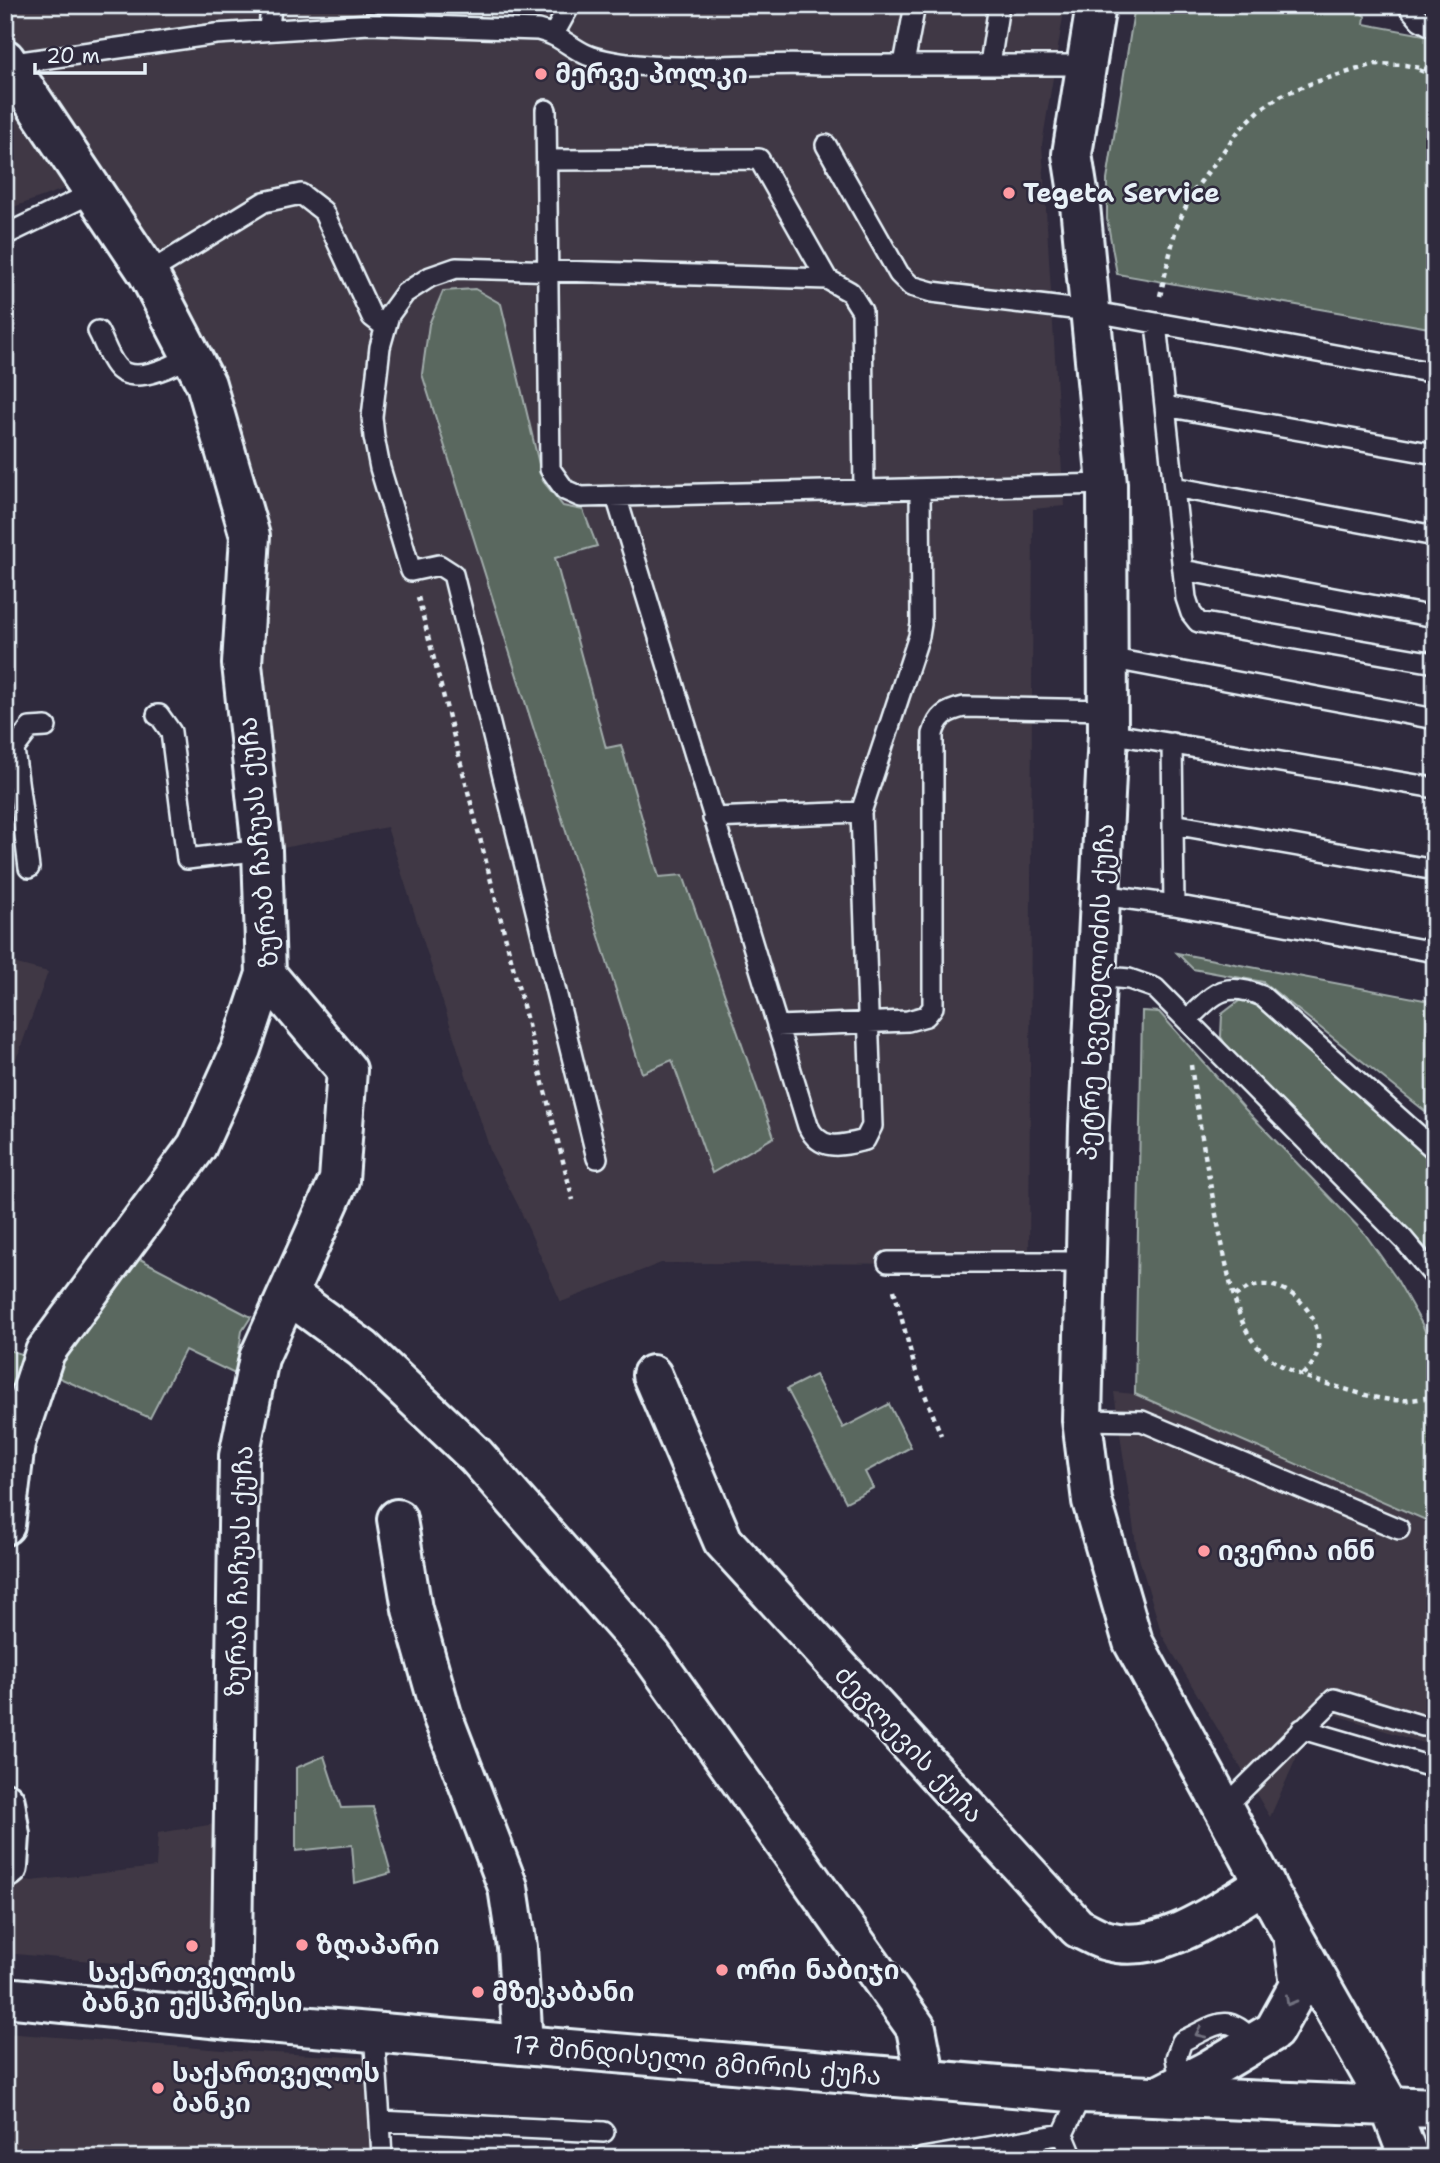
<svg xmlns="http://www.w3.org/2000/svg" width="1440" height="2163" font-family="'Shantell Sans','Noto Sans Georgian',sans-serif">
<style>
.built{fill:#403945}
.green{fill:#5a685e;stroke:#a1acab;stroke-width:2}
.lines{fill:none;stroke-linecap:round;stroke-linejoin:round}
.service-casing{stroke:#e8f1f8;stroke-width:24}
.minor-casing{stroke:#e8f1f8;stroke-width:44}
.tertiary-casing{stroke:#e8f1f8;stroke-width:44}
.secondary-casing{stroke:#e8f1f8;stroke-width:44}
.path{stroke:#e8f1f8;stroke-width:4.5;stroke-dasharray:5 5;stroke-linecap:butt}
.service{stroke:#2f2a3d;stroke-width:19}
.minor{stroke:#2f2a3d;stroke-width:38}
.tertiary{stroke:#2f2a3d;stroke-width:38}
.secondary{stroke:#2f2a3d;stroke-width:38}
.oneway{stroke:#70707e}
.poi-dot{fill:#ff9aa2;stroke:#2f2a3d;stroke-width:2.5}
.labels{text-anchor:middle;stroke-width:5;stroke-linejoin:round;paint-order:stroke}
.poi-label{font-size:26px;font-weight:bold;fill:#e8f1f8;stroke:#2f2a3d;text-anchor:start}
.street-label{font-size:26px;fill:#e8f1f8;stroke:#2f2a3d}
</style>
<rect width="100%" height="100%" fill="#2f2a3d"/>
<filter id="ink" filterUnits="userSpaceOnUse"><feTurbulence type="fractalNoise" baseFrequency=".0143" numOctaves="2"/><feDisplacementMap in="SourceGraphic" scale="14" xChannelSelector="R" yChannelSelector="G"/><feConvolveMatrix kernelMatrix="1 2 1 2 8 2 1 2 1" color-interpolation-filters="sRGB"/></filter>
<g filter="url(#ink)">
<path class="built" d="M10 5H1065L1042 144 1064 506 1033 509 1029 1264 661 1263 561 1302 518 1205 491 1153 387 827 273 850 217 372 12 48Z
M5 86 72 186 5 210Z
M5 961 48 972 19 1052 5 1081Z
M1114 1392 1135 1394 1435 1524V1747L1318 1709 1270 1817 1162 1635 1137 1551Z
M222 1823V1973L5 1953V1884L156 1867 158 1833Z
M5 2033 236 2051 390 2059 391 2158H5Z"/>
<path class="green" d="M1135 5H1349L1365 16 1364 24 1435 37V329L1117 274 1107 219V180Z
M475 289 501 304 543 481 563 506 583 510 597 546 555 558 606 748 621 745 659 877 683 875 774 1137 712 1173 672 1060 642 1073 422 374 429 324 443 291Z
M1177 953 1435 1002V1119L1263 982 1193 969Z
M1251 1000 1260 1005 1435 1159V1257L1233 1057 1221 1037 1222 1014 1239 1001Z
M1142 1011 1159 1012 1245 1109 1365 1234 1396 1278 1422 1324 1435 1354V1524L1135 1394Z
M138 1258 251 1317 242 1331 235 1374 185 1350 150 1418 55 1376 67 1343Z
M5 1349 25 1355 5 1421Z
M815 1375 843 1428 889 1404 911 1447 865 1472 873 1488 846 1502 787 1389Z
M324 1756 341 1808 373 1807 391 1873 355 1883 352 1845 296 1851V1768Z"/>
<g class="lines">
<defs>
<path id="service" d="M1407 5 1420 20 1435 28
M269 30 271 5
M554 34 570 5
M7 64 216 34 369 24 538 30C559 35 567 45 585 54 597 60 615 62 627 64 692 72 757 61 822 65H1086
M904 64 915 5
M990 64 999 5
M546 110 550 469 565 490 581 497 1107 484
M826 145 899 274 911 286 932 292 1089 311 1435 373
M547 160 759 159 827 279
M5 235 94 192
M148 273 264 202 301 194 323 211 372 317 385 327
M1156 324 1186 598 1191 613 1198 622 1435 663
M98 331C104 342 108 356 116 366 132 387 173 366 191 356
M1165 406 1435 454
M1174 487 1435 536
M616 496 808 1126C820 1152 841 1146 865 1140L872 1126 861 812 919 636 921 624 920 489
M1183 570 1435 617
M1108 658 1435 719
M157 715H159L171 732 187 859 262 850
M1108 733 1435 788
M1172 743 1174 905
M713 818 861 812
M1173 824 1435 870
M29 868 14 749 30 728 46 727
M1102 895 1174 905 1435 952
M1096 976 1129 979 1155 988 1404 1240 1435 1277
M1187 1020C1214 994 1224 980 1262 996L1435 1150
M777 1026 908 1021 926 1016 933 1007V734C938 716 946 711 964 707L1109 710
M597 1158 453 574 439 565 411 571 380 468 374 437 372 417 380 347 389 315 405 293 430 277 456 268 827 279 850 292 862 311 864 491
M888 1262H1084
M1082 1420 1142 1421 1399 1529
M1302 1729 1435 1768
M1224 1808 1334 1699 1423 1726
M374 2032 380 2121 604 2132
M1181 2084 1176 2058 1182 2041C1216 2026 1226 2010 1254 2042
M380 2121 382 2158
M1063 2134 1073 2158
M923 2158 1063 2134 1082 2093"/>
<path id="minor" d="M5 59 148 273 206 384 250 536 242 664 262 850 266 974 347 1070 339 1180 259 1358 239 1456 231 2020
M288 1294 363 1349 476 1456 652 1656 916 2028 926 2080
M652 1375 723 1541 1078 1928C1088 1932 1098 1939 1108 1941 1161 1956 1222 1909 1265 1883
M397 1519 412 1609 442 1715 508 1887 517 1947 523 2045
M5 1525 15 1443 45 1352 197 1146 241 1049 266 974
M5 1802 10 1835 8 1867 5 1869"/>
<path id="tertiary" d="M1096 5 1072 154 1080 205 1107 484 1108 733 1089 1126 1082 1420 1092 1501 1133 1642 1293 1936 1389 2105
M1158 2096 1207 2071 1274 2031 1300 1984 1294 1942"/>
<path id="secondary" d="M5 1997 231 2020 1082 2093 1435 2108
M1389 2105 1409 2158"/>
</defs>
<use href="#service" class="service-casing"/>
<use href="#minor" class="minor-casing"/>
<use href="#tertiary" class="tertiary-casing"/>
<use href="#secondary" class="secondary-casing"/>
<path class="path" d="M1419 70 1435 76
M1160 296 1176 228 1193 192 1240 129 1261 109 1282 95 1312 83 1375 64 1405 65 1435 71
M418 597 573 1200
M1191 1065C1199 1124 1209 1181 1221 1239 1228 1271 1235 1320 1256 1345 1276 1369 1312 1380 1341 1388 1379 1399 1395 1405 1435 1396
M894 1290 916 1372 941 1435
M1235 1296C1241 1292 1248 1287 1255 1286 1300 1276 1342 1343 1303 1374"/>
<use href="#service" class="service"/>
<use href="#minor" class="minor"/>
<use href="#tertiary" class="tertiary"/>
<use href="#secondary" class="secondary"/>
</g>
<defs><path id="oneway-chevron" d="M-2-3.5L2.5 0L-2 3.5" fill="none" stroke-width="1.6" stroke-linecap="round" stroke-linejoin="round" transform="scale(1.75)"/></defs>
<g class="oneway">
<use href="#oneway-chevron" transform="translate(1290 2001) rotate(119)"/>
<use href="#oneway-chevron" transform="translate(1200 2033) rotate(156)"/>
</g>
</g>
<g class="poi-dot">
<circle cx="541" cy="74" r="7"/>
<circle cx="1009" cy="193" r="7"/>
<circle cx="1204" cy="1551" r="7"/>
<circle cx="302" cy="1945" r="7"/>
<circle cx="192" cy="1946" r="7"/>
<circle cx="722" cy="1970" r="7"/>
<circle cx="478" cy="1992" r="7"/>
<circle cx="158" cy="2088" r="7"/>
</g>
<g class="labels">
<g class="poi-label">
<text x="555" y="83">მერვე პოლკი</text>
<text x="1023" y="202">Tegeta Service</text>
<text x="1218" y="1560">ივერია ინნ</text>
<text x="316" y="1954">ზღაპარი</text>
<text x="736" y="1979">ორი ნაბიჯი</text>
<text x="192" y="1982" text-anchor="middle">საქართველოს<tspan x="192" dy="30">ბანკი ექსპრესი</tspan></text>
<text x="492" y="2001">მზეკაბანი</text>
<text x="172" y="2082">საქართველოს<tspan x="172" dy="30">ბანკი</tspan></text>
</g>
<g class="street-label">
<text transform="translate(258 842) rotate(-95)" y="9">ზურაბ ჩაჩუას ქუჩა</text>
<text transform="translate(1096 992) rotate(-87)" y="9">პეტრე ხვედელიძის ქუჩა</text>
<text transform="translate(239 1571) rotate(-88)" y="9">ზურაბ ჩაჩუას ქუჩა</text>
<text transform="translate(909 1744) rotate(47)" y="9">ძეგლევის ქუჩა</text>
<text transform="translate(697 2060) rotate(5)" y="9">17 შინდისელი გმირის ქუჩა</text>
</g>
</g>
<rect width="1440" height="2163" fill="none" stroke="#2f2a3d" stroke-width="28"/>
<rect x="14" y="14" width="1412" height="2135" fill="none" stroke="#e8f1f8" stroke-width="2.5" filter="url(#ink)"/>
<path d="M35 63v10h110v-10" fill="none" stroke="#e8f1f8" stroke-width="3.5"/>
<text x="46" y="63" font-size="21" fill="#e8f1f8" stroke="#2f2a3d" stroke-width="5" paint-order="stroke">20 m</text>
</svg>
